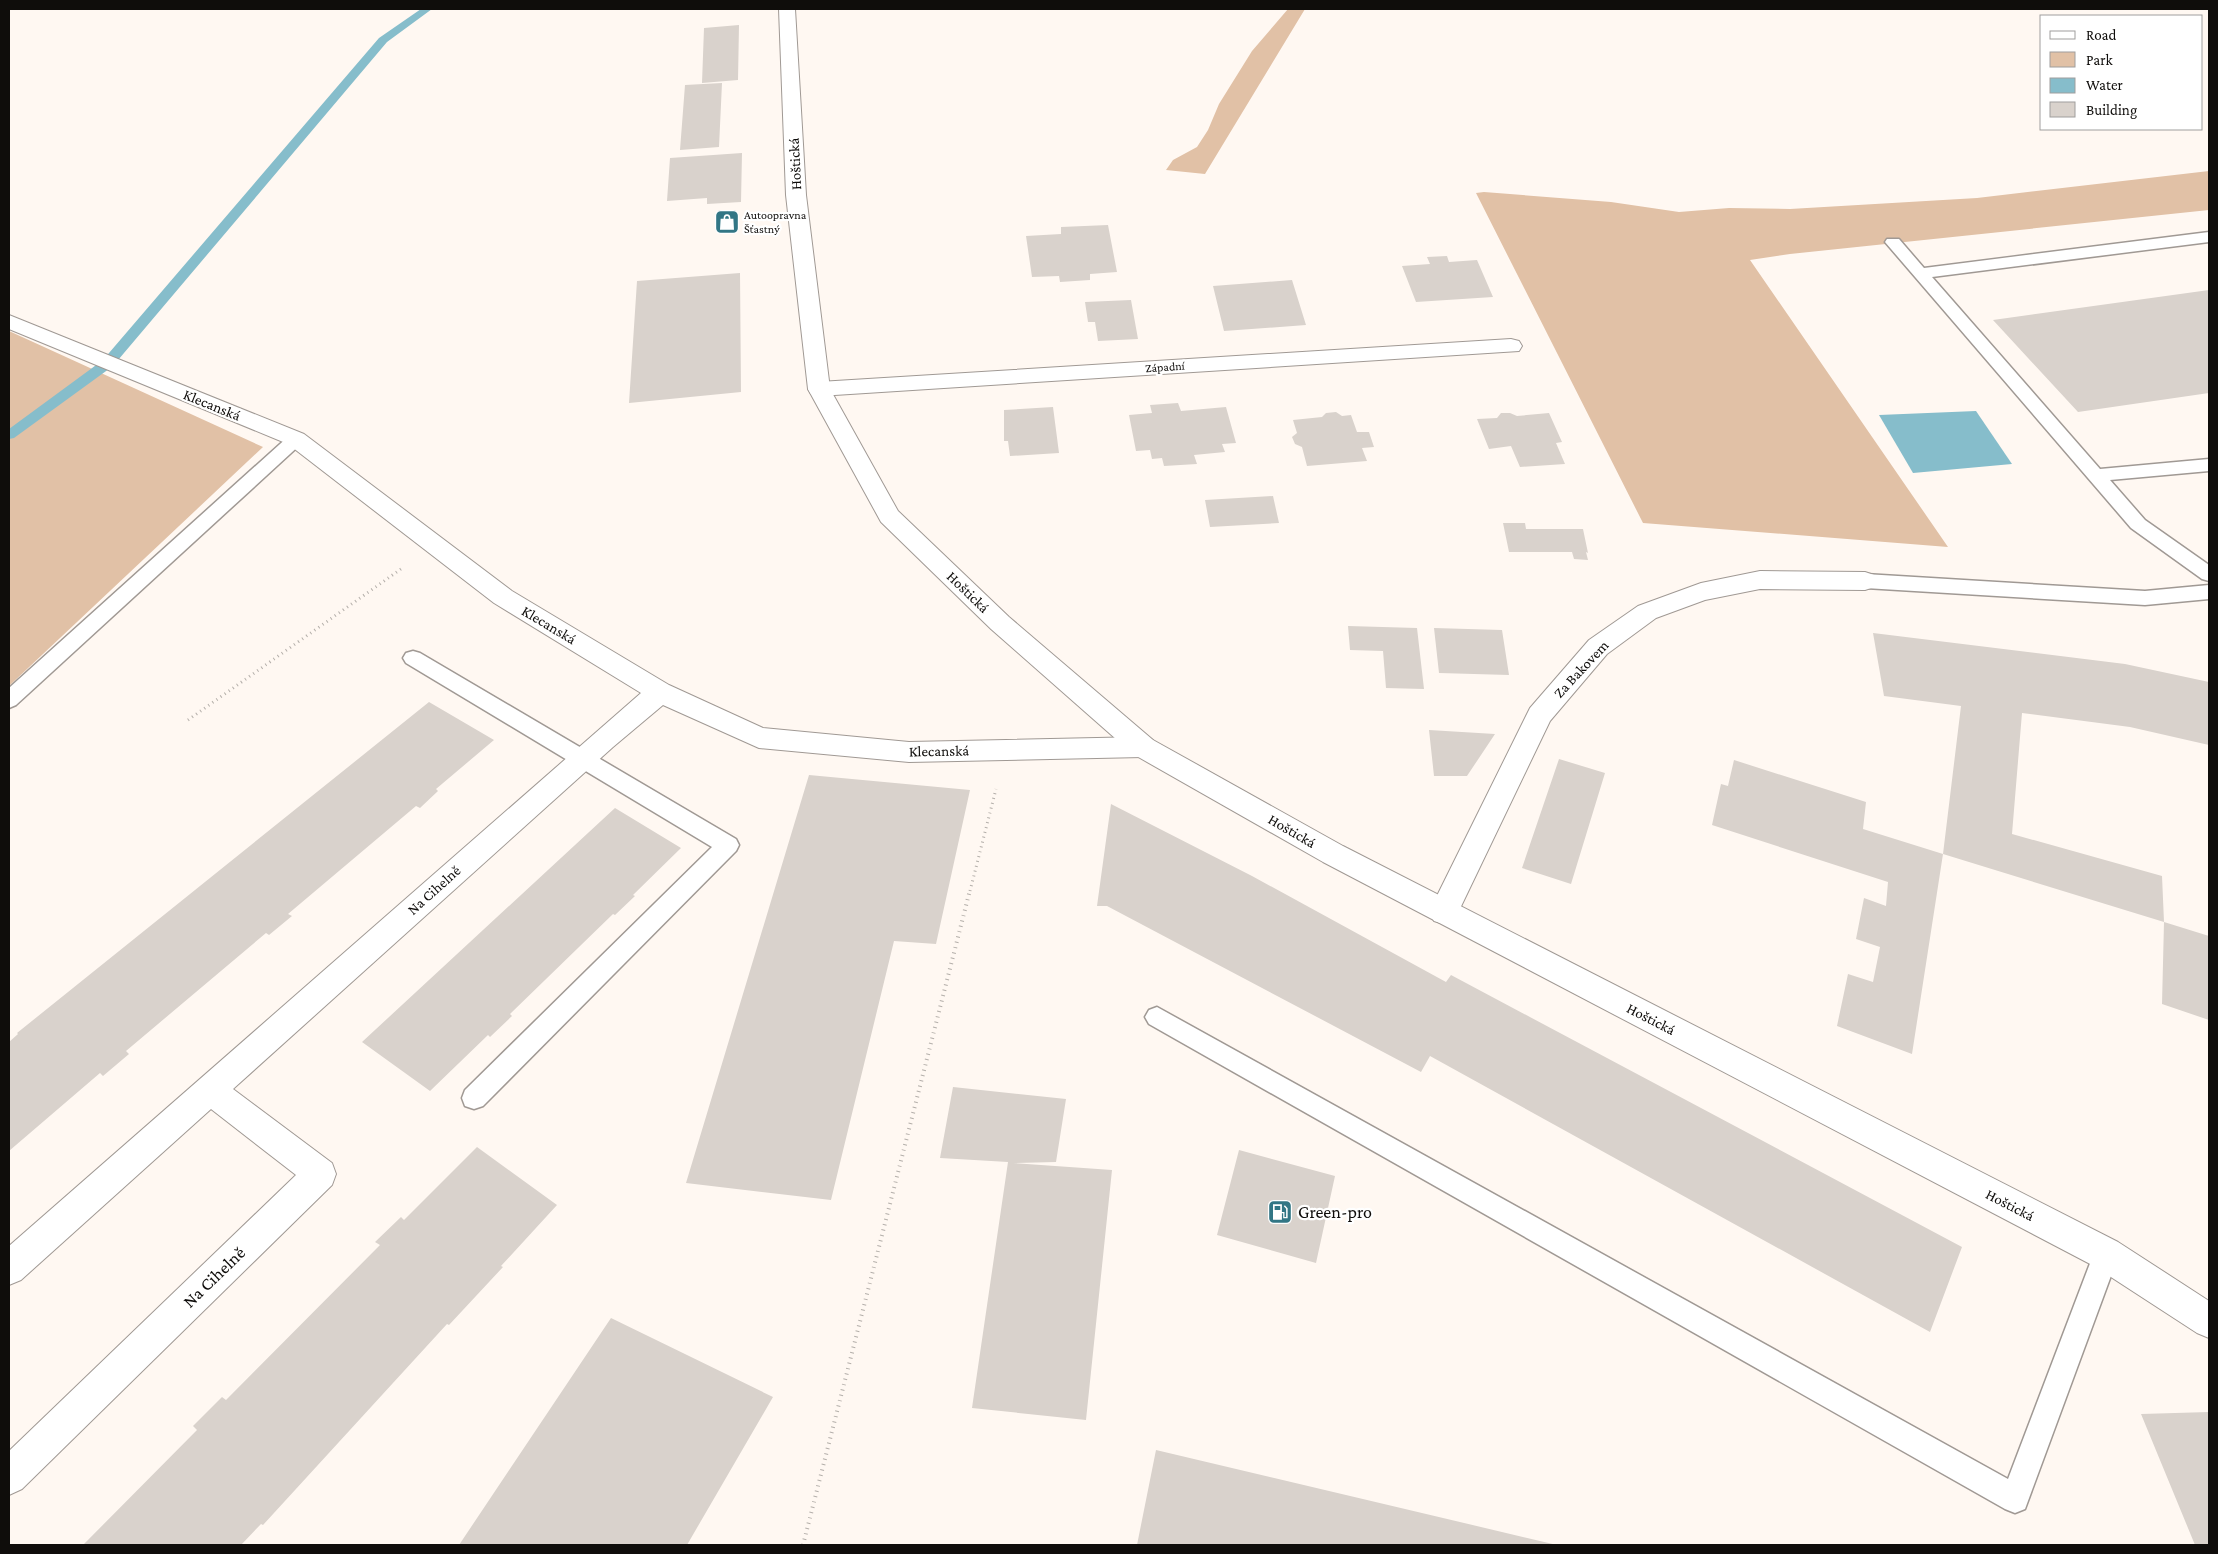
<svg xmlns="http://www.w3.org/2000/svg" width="2218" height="1554" font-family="'Crimson Pro',serif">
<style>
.green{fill:#e1c1a6}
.water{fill:#86bdcb}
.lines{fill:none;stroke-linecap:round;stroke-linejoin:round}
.stream{fill:#86bdcb;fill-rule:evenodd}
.building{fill:#d9d2cc}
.service-casing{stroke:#a09994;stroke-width:3}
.minor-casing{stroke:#a09994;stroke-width:2}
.tertiary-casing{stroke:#a09994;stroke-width:2}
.path-far1{stroke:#b4afaa;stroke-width:3;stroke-dasharray:1 4;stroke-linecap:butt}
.path{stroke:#b4afaa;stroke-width:4;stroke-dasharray:1 4.5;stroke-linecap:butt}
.service{fill:#fff;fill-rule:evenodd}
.minor{fill:#fff;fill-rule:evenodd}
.tertiary{fill:#fff;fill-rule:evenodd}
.labels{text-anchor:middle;stroke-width:4.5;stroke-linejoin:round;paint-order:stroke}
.far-poi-label{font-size:12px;fill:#0f0d0b;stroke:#fff;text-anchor:start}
.far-street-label{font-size:12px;fill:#0f0d0b;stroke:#fff}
.street-label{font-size:15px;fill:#0f0d0b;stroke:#fff}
.near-poi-label{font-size:18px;fill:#0f0d0b;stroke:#fff;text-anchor:start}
.near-street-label{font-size:18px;fill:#0f0d0b;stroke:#fff}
</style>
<rect width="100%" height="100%" fill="#fff8f2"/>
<path class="green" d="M1288 9H1305L1205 174 1166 170 1173 160 1197 147 1208 130 1219 104 1252 51Z
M2209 171V210L1790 254 1750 260 1948 547 1643 523 1476 193 1484 192 1611 202 1679 212 1729 208 1790 209 1977 198Z
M9 331 263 447 9 686Z"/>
<path class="water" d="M1976 411 2012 464 1913 473 1879 415Z"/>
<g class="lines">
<path class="stream" d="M421 9H432L387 42 113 366 14 438 9 439V429L103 360 379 38Z"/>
</g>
<path class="building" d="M739 25 738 80 702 83 704 28Z
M722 83 719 147 680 150 685 85Z
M742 153 741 202 707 204V198L667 201 670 158Z
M1108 225 1117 272 1090 274V280L1060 282 1059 276 1032 277 1026 236 1061 234V227Z
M1447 256 1449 262 1477 260 1493 297 1416 302 1402 266 1430 264 1427 257Z
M740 273 741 392 629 403 637 281Z
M1292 280 1306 325 1224 331 1213 286Z
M2209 290V393L2078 412 1993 320Z
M1131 300 1138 339 1098 341 1095 322H1088L1085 302Z
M1178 403 1181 411 1226 407 1236 443 1222 444 1225 452 1194 455 1197 464 1164 466 1162 458 1152 459 1150 450 1136 451 1129 415 1152 413 1150 405Z
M1053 407 1059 453 1010 456 1008 441H1004V410Z
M1336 412 1342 416 1351 415 1357 432H1369L1374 447 1362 448 1367 461 1307 466 1302 447 1295 444 1292 437 1297 433 1293 420 1322 417 1326 413Z
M1501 413H1510L1517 416 1549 413 1562 442 1556 443 1565 464 1520 467 1511 446 1489 449 1477 419 1497 418Z
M1273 496 1279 523 1210 527 1205 500Z
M1503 523H1525L1526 529H1583L1588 553 1586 552 1588 560 1574 559 1572 552H1509Z
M1348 626 1417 628 1424 689 1386 688 1383 651 1350 650Z
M1434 628 1502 630 1509 675 1439 673Z
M1873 633 2125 664 2209 682V745L2130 727 2022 713 2012 834 2162 876 2164 922 2209 936V1020L2162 1004 2164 922 1943 854 1961 706 1884 696Z
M429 702 494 740 436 789 438 791 420 808 416 806 288 914 292 916 269 935 266 933 126 1051 129 1054 103 1076 100 1073 9 1151V1042L18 1034 17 1033Z
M1429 730 1495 734 1467 776H1434Z
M1559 759 1605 773 1571 884 1522 868Z
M1734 760 1866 802 1863 829 1943 854 1912 1054 1837 1026 1848 974 1873 982 1880 947 1856 939 1864 898 1886 906 1888 882 1712 825 1721 784 1728 786Z
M809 775 970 790 936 944 894 941 831 1200 686 1183Z
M1111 804 1252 876 1446 982 1451 975 1962 1247 1930 1332 1430 1056 1421 1072 1107 906H1097Z
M615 808 681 848 633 895 635 896 615 915 613 914 510 1014 512 1016 490 1037 488 1035 430 1091 362 1042Z
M953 1087 1066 1099 1056 1162 1013 1163 1112 1170 1086 1420 972 1408 1008 1162 940 1158Z
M477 1147 557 1205 501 1266 503 1267 449 1325 447 1324 263 1525 261 1524 241 1545H83L197 1430 193 1426 222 1397 226 1400 380 1245 375 1242 401 1217 404 1220Z
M1239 1150 1335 1176 1316 1263 1217 1235Z
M611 1318 773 1397 687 1545H459Z
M2209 1412V1545H2195L2141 1414Z
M1156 1450 1557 1545H1137Z"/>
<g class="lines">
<defs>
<path id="service" d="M2209 232V242L1932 277 2100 469 2209 459V471L2110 480 2145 520 2209 565V581L2202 579 2131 528 1885 242 1887 239H1899L1924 268Z
M296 433 302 435 305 439 302 443 16 705 9 708V688L290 435Z
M1865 574 2145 591 2209 585V599L2145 605 1865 588 1858 586 1855 581 1858 576Z
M413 651 420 653 736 839 739 845 736 851 483 1106 474 1109 465 1106 462 1098 465 1090 712 847 406 663 403 658 406 653Z
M1157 1007 2008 1479 2097 1245 2106 1241 2115 1245 2119 1254 2025 1509 2015 1513 2005 1509 1149 1024 1145 1017 1149 1010Z"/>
<path id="minor" d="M9 315 304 434 512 591 669 685 763 728 909 742 1143 737 1153 740 1157 747 1153 754 1143 757 909 762 759 748 663 705 613 747 233 1089 332 1163 336 1174 332 1185 22 1489 9 1495V1451L296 1175 211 1109 21 1280 9 1285V1246L641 693 494 603 288 444 9 329Z
M1511 339 1519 341 1522 346 1519 351 819 396 811 394 808 389 811 384 819 382Z
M1760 571 1865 572 1874 575 1877 581 1874 587 1865 590 1760 589 1705 600 1656 618 1607 654 1550 721 1454 921 1444 924 1434 921 1429 912 1530 708 1589 640 1638 606 1701 583Z"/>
<path id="tertiary" d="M779 9H795L806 195 830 389 898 511 1009 617 1153 740 1343 846 2118 1242 2209 1301V1338L2197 1333 2094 1266 1323 862 1133 754 991 629 881 522 808 389 786 195Z"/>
</defs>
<use href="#service" class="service-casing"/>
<use href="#minor" class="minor-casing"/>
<use href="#tertiary" class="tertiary-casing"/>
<path class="path-far1" d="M188 720 401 569
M970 891 996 789"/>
<path class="path" d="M803 1545 970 890"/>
<use href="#service" class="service"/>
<use href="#minor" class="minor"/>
<use href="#tertiary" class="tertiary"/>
</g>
<defs>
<symbol id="shop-square" viewBox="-11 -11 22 22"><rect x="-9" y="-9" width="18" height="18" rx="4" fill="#327685" stroke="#fff"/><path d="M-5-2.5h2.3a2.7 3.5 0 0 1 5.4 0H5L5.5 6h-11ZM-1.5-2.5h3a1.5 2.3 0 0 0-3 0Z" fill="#fff"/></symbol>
<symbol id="fuel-square" viewBox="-11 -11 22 22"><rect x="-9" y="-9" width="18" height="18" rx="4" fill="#327685" stroke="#fff"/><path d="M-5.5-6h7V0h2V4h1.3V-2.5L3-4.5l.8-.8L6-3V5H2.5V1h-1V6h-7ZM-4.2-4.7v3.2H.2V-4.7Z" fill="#fff"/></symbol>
</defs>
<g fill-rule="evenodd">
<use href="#shop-square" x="713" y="208" width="28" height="28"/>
<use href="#fuel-square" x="1266" y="1198" width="28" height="28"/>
</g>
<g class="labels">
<g class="far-poi-label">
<text x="744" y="219">Autoopravna<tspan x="744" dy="14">Šťastný</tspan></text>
</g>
<g class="far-street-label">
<text transform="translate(1165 367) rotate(-4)" y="4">Západní</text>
</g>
<g class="street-label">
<text transform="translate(795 164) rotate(-93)" y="5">Hoštická</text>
<text transform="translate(212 405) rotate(22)" y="5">Klecanská</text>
<text transform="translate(968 592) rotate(44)" y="5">Hoštická</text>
<text transform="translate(549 625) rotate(31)" y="5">Klecanská</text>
<text transform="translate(1581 669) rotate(-47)" y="5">Za Bakovem</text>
<text transform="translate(939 751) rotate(-1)" y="5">Klecanská</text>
<text transform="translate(1292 831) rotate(30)" y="5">Hoštická</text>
<text transform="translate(434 890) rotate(-42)" y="5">Na Cihelně</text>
<text transform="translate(1651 1019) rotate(27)" y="5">Hoštická</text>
<text transform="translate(2010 1205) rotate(27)" y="5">Hoštická</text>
</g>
<g class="near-poi-label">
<text x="1298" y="1218">Green-pro</text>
</g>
<g class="near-street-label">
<text transform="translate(214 1277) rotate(-44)" y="6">Na Cihelně</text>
</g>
</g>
<rect width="2218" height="1554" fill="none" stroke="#0f0d0b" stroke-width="20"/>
<rect x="2040" y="15" width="162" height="115" fill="#ffffff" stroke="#9f9e9d"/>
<rect x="2050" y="31" width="25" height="8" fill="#ffffff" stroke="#9f9e9d"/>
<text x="2086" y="40" font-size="15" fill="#0f0d0b">Road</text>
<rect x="2050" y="52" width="25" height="15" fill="#e1c1a6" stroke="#9f9e9d"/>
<text x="2086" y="65" font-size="15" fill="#0f0d0b">Park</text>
<rect x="2050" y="78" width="25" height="15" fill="#86bdcb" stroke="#9f9e9d"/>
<text x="2086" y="90" font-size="15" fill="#0f0d0b">Water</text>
<rect x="2050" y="102" width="25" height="15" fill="#d9d2cc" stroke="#9f9e9d"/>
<text x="2086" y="115" font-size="15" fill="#0f0d0b">Building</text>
</svg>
